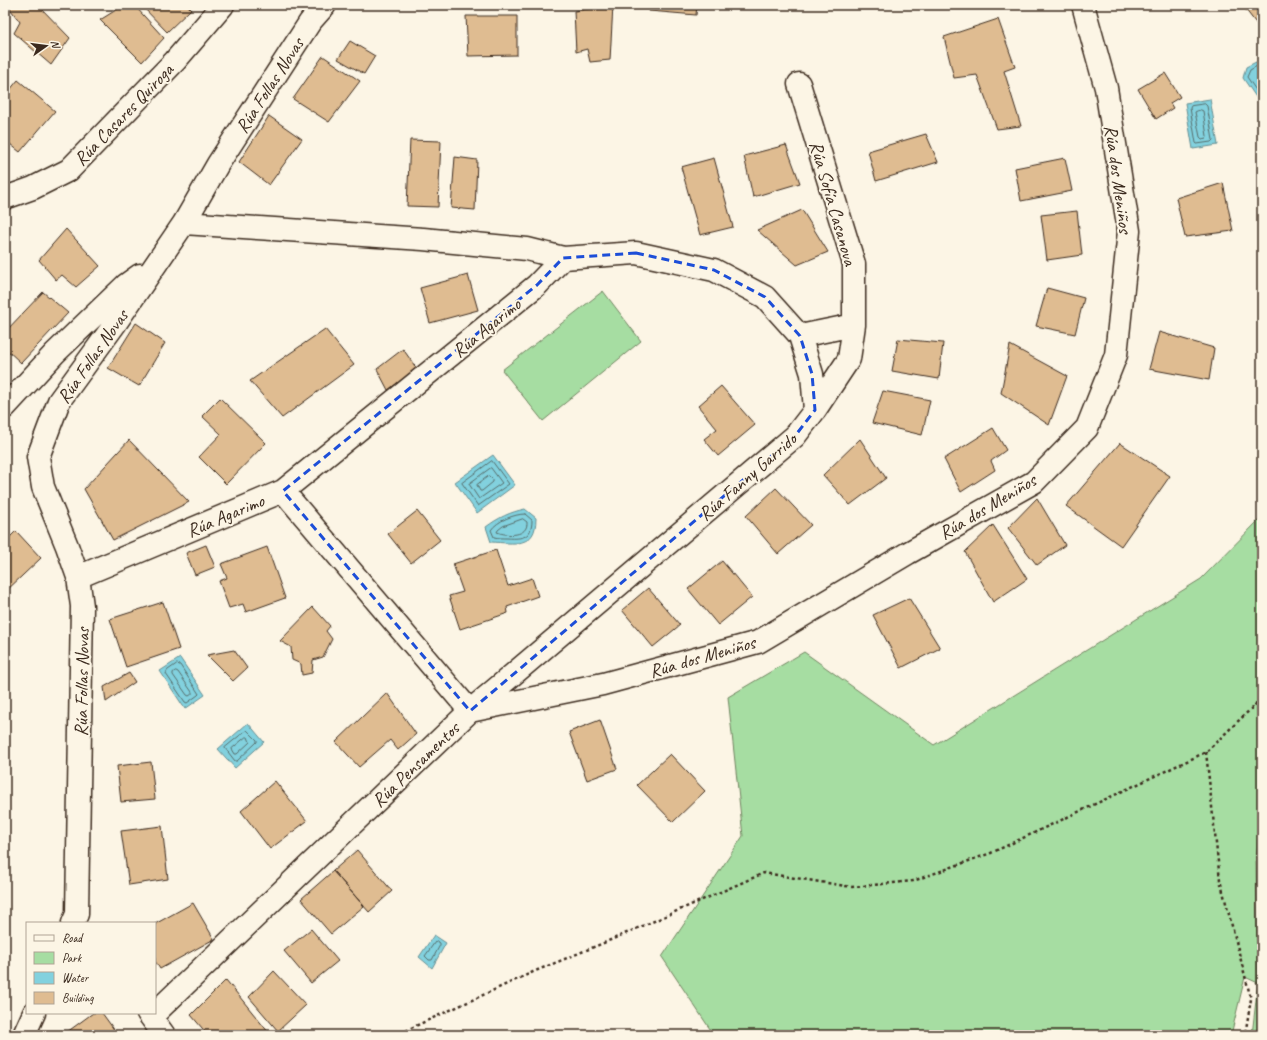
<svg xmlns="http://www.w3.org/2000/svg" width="1267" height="1040" font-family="Caveat,sans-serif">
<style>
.green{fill:#a6dda2;stroke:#708460}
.water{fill:#82d1de;stroke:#668e91}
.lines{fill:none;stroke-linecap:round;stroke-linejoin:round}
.shore{stroke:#576d6b;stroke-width:1}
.building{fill:#dfbc91;stroke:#3b2a1e}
.minor-casing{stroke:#3b2a1e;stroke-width:25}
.tertiary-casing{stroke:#3b2a1e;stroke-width:25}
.path{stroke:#3b2a1e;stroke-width:2.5;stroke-dasharray:3 3;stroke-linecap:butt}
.minor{stroke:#fcf5e5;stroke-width:22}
.tertiary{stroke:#fcf5e5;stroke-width:22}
.marked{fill:none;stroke:#1d4ed8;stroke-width:3;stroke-dasharray:8 5;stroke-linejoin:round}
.labels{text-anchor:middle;stroke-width:4;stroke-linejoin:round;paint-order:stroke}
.street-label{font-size:19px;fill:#3b2a1e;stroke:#fcf5e5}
</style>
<rect width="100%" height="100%" fill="#fcf5e5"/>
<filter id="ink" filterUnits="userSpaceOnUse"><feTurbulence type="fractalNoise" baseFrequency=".025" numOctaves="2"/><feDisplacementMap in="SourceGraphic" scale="8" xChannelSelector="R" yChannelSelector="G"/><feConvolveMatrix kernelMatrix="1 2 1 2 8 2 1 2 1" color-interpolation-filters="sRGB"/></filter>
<g filter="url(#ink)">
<path class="green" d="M603 291 641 341 543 421 502 370Z
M1262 517V811L1256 858 1258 983 1262 984V1035H1252L1258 983 1245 977 1231 1035H714L662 957 743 836 728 697 804 652 934 745 1201 579Z"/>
<path class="water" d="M1256 62 1262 63V106L1243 78 1246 67Z
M1210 99 1218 145 1193 149 1185 103Z
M493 455 515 485 477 513 455 482Z
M525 509 536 518C536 549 514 543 491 542L486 527C498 518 510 512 525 509Z
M180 658 205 695 185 709 160 671Z
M248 723 264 742 235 768 218 749Z
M434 935 446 943 432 968 419 957Z"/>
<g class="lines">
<path class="shore" d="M1262 67 1257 66 1250 70 1247 77 1262 99
M1205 104 1207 106 1213 140 1211 142 1197 144 1196 143 1190 108 1191 106Z
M1201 110 1203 111 1207 136 1206 138 1202 139 1200 137 1195 112 1197 111Z
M492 461 509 484 478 506 462 483Z
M491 468 502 483 479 499 469 484Z
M489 476 493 480V482L482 491H480L477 485Z
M525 514 532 520C532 538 522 539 507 538 503 538 498 538 494 537L491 530C497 521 514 514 525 514Z
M523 519 527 522C528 537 507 536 497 532L498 530 503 526Z
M177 664 180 665 199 694 198 695 187 703 185 702 166 674 167 671Z
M176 671 178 672 192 692V694L189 696 187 695 173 675V673Z
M247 730 257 740V742L237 761H235L225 748Z
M246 737H248L250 742 237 754H235L232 749Z
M437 941 440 943V945L432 960H429L425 956 435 942Z"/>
</g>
<path class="building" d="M9 5H38L70 38 51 65 14 33 20 22 8 6Z
M124 5H134L164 38 142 62 100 20Z
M141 5H187L191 9 167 32Z
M613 5 610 60 590 62 587 49 576 52 574 11Z
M649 5H697L696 15 649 11Z
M1242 5H1262V25L1259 27Z
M466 16H517V55L468 56Z
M998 19 1015 67 1004 71 1021 126 997 129 977 75 954 78 944 37Z
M350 41 375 56 364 74 338 59Z
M323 56 360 81 329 122 293 99Z
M1165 73 1180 97 1170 103 1173 108 1156 119 1138 89Z
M18 80 55 111 20 152 5 140V96Z
M269 116 302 139 269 185 239 162Z
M926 134 938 162 876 181 868 151Z
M410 140 441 141 438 207 407 206Z
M786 145 800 183 753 197 744 156Z
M455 157 477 160 475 210 451 208Z
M714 158 733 227 700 235 681 167Z
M1065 158 1072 191 1021 201 1015 168Z
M1223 183 1233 231 1185 237 1176 198Z
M802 210 828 252 797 265 757 230Z
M1077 211 1082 255 1047 260 1041 215Z
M66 229 100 266 76 287 62 275 56 280 39 260Z
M468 275 478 310 430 323 420 288Z
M1047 288 1084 298 1075 334 1036 326Z
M43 292 68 313 21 363 5 348V332Z
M136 323 165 343 139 386 108 368Z
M325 329 354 365 282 418 250 381Z
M1159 332 1214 348 1209 380 1149 369Z
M898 339 943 343 939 379 892 371Z
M1010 345 1067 376 1049 425 1001 393Z
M403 349 417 369 388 390 377 369Z
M721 386 755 425 718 456 704 439 717 429 698 406Z
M883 391 930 400 922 435 872 423Z
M220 398 266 443 226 484 199 457 221 434 202 416Z
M993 428 1006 450 991 461 995 470 961 492 944 459Z
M860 439 886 478 850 505 823 475Z
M129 440 189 502 113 540 84 489Z
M1120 443 1170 476 1121 546 1066 506Z
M776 488 811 525 778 554 746 516Z
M1037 498 1065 545 1037 565 1008 528Z
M417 511 440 540 411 563 388 534Z
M993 525 1027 579 993 602 965 552Z
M16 531 41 558 5 592V542Z
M206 545 215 567 195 575 186 553Z
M267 547 285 598 246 612 243 604 229 608 219 581 227 578 221 564Z
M496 550 508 586 532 578 538 596 507 607 508 613 460 629 449 596 463 592 453 564Z
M722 561 752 597 718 625 688 589Z
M648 588 680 625 653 647 622 610Z
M909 598 940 648 901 668 873 615Z
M163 602 179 649 126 667 110 619Z
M313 607 330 626 326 631 332 639 323 657 313 660 312 673 302 675 301 664 292 660 291 647 280 641Z
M234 650 247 668 233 681 207 655Z
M129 673 135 682 106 702 104 687Z
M387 693 416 734 398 750 390 740 359 767 336 742Z
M600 720 617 769 587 780 569 732Z
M670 754 705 791 673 822 637 785Z
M151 762 155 799 121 802 117 766Z
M275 781 307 821 270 849 241 811Z
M162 826 168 879 129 885 121 831Z
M357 850 392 891 369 912 333 871Z
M333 871 364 906 331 934 301 899Z
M193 903 214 939 160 969 155 961V924Z
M311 929 338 961 311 983 284 951Z
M274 971 306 1005 278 1031 249 997Z
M226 980 269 1033 267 1035H208L191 1015Z
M93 1013H102L118 1035H63Z"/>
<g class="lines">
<defs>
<path id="minor" d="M799 84 854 264V325L849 359 815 410
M800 336 854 325
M5 407 55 353 126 285 140 275
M78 577 283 491 537 285 563 258 527 249 423 239 184 223
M471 710 795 436 815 410 812 374 800 336 765 297 714 270 636 253 563 258
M470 711 603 684 758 642 908 553 1034 482 1087 428 1116 355 1129 231 1106 88 1083 5
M73 923 77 914 82 606 78 577 67 546 43 487 38 457 59 401 115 324 184 223 218 164 310 22 325 5
M148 1013 164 1035
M151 1017 470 711 283 491
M24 1035 34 1013"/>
<path id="tertiary" d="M5 198 33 188 69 170 175 61 223 5"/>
</defs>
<use href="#minor" class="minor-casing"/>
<use href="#tertiary" class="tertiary-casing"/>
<path class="path" d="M1206 752 1220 880 1251 999 1245 1035
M401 1035 409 1029 533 972 606 942 764 873 852 887 913 881 991 853 1206 752 1256 704 1262 696"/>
<use href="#minor" class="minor"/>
<use href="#tertiary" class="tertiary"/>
</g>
</g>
<path class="marked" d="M636 253 714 270 765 297 800 336 812 374 815 410 795 436 470 711 283 491 537 285 563 258Z"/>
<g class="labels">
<g class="street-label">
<text transform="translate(269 85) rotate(-57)" y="7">Rúa Follas Novas</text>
<text transform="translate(123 114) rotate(-46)" y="7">Rúa Casares Quiroga</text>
<text transform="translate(1119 179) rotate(82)" y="7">Rúa dos Meniños</text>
<text transform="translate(834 203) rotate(74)" y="7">Rúa Sofía Casanova</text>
<text transform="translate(486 327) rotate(-39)" y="7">Rúa Agarimo</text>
<text transform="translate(92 356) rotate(-55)" y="7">Rúa Follas Novas</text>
<text transform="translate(747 476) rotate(-41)" y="7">Rúa Fanny Garrido</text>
<text transform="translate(987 506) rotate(-31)" y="7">Rúa dos Meniños</text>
<text transform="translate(225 515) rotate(-23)" y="7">Rúa Agarimo</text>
<text transform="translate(702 656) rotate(-16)" y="7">Rúa dos Meniños</text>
<text transform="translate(81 682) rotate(-89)" y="7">Rúa Follas Novas</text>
<text transform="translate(415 764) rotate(-44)" y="7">Rúa Pensamentos</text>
</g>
</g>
<rect width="1267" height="1040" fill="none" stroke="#fcf5e5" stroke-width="20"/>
<rect x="10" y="10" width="1247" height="1020" fill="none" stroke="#3b2a1e" stroke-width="1.5" filter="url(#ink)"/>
<rect x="26" y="922" width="130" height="92" fill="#fcf5e5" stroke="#afa495"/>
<rect x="34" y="935" width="20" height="6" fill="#fcf5e5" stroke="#afa495"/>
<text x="62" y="942" font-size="12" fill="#3b2a1e">Road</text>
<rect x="34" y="952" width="20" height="12" fill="#a6dda2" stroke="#afa495"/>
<text x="62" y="962" font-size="12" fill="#3b2a1e">Park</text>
<rect x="34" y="972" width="20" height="12" fill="#82d1de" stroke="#afa495"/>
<text x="62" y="982" font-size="12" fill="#3b2a1e">Water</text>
<rect x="34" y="992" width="20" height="12" fill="#dfbc91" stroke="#afa495"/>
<text x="62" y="1002" font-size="12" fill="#3b2a1e">Building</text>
<g transform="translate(46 46) rotate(76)" stroke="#fcf5e5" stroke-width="3" paint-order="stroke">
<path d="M0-3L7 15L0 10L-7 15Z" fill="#3b2a1e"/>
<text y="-6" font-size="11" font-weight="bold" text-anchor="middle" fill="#3b2a1e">N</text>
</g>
</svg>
